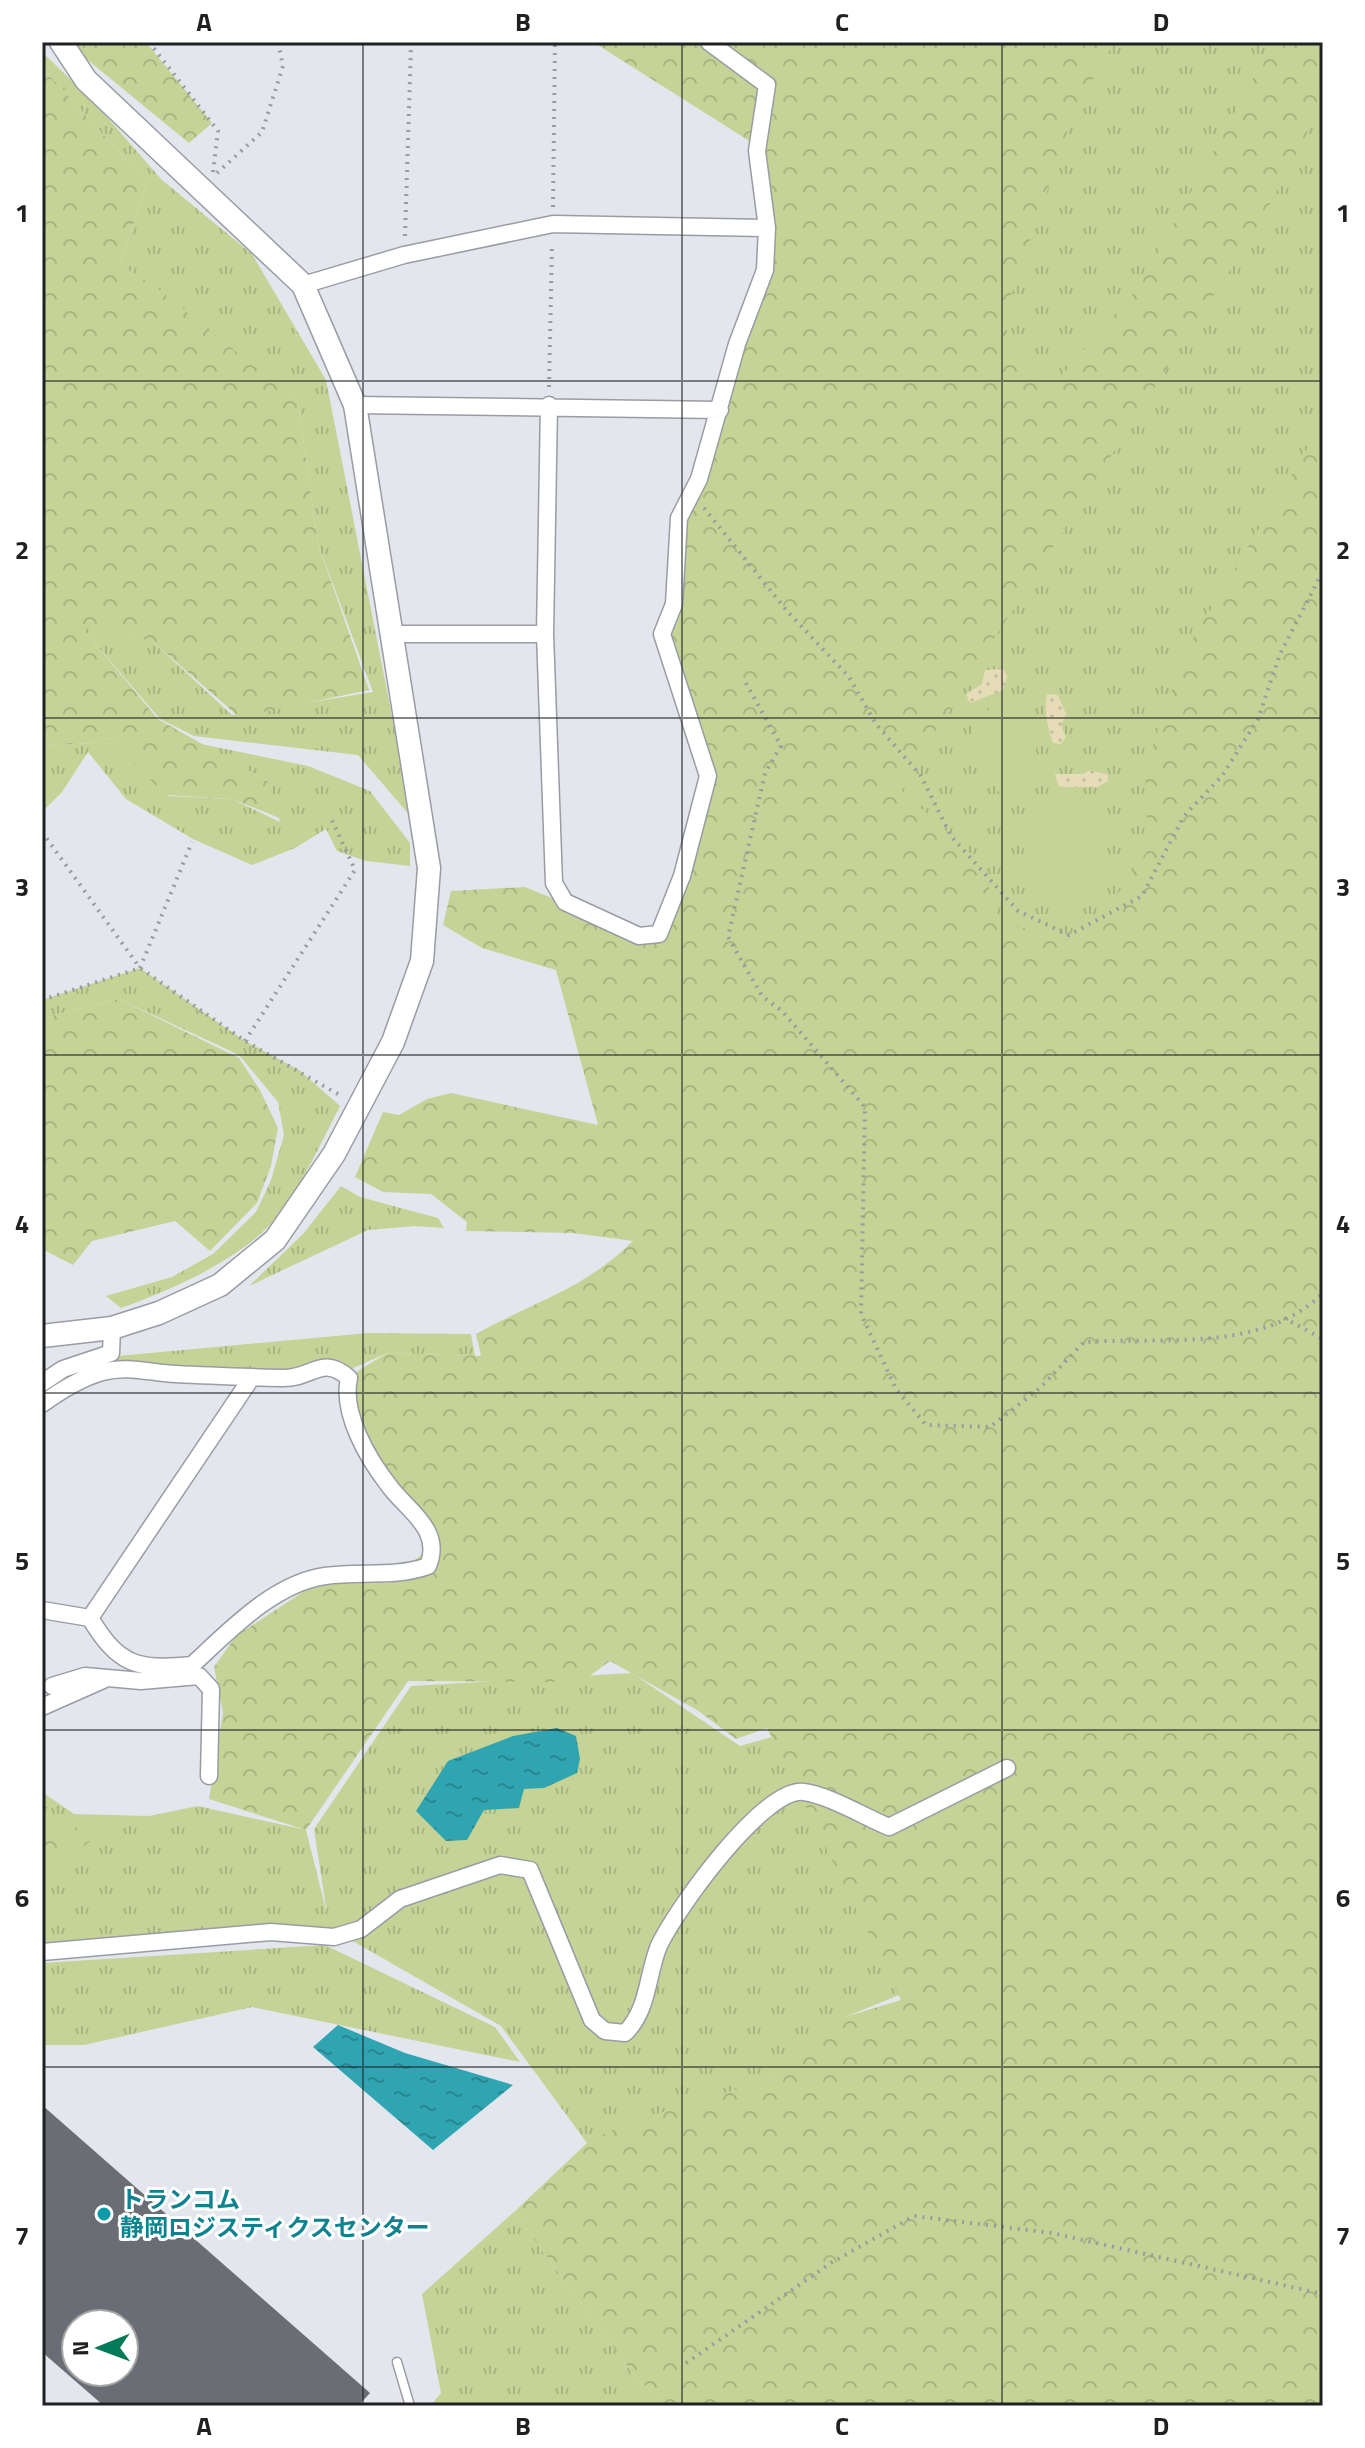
<svg xmlns="http://www.w3.org/2000/svg" width="1365" height="2448" font-family="'Titillium Web','Noto Sans JP',sans-serif">
<style>
.grass{fill:url(#grass-tufts)}
.forest{fill:url(#forest-crowns)}
.sand{fill:url(#sand-dots)}
.pitch{fill:#c5d396}
.water{fill:url(#water-ripples)}
.building{fill:#6a6d73;fill-rule:evenodd}
.lines{fill:none;stroke-linecap:round;stroke-linejoin:round}
.service-casing{stroke:#999ca3;stroke-width:11}
.minor-casing{stroke:#999ca3;stroke-width:19}
.tertiary-casing{stroke:#999ca3;stroke-width:25}
.path{stroke:#989ba0;stroke-width:4;stroke-dasharray:2 6;stroke-linecap:butt}
.service{stroke:#fff;stroke-width:8}
.minor{stroke:#fff;stroke-width:16}
.tertiary{stroke:#fff;stroke-width:22}
.grid{fill:none;stroke:#1f2022;stroke-width:2;stroke-opacity:0.55}
.culture-dot{fill:#0f9aa8;stroke:#fff;stroke-width:3}
.labels{text-anchor:middle;stroke-width:6;stroke-linejoin:round;paint-order:stroke}
.culture-label{font-size:24px;font-weight:bold;fill:#0d838f;stroke:#fff;text-anchor:start}
.neatline{fill:none;stroke:#1f2022;stroke-width:3}
.grid-label{font-size:26px;text-anchor:middle;font-weight:bold;fill:#1f2022}
</style>
<defs>
<pattern id="grass-tufts" width="24" height="20" patternUnits="userSpaceOnUse" patternTransform="scale(2)"><rect width="24" height="20" fill="#c5d396"/><path d="M3 7l-1-3M5 7V3M7 7l1-3M15 17l-1-3M17 17v-4M19 17l1-3" fill="none" stroke="#a9b581"/></pattern>
<pattern id="forest-crowns" width="20" height="18" patternUnits="userSpaceOnUse" patternTransform="scale(2)"><rect width="20" height="18" fill="#c5d396"/><path d="M2 6a3 3 0 1 1 6 0M12 15a3 3 0 1 1 6 0" fill="none" stroke="#a9b581"/></pattern>
<pattern id="sand-dots" width="8" height="8" patternUnits="userSpaceOnUse" patternTransform="scale(2)"><rect width="8" height="8" fill="#e6ddb8"/><path d="M2 2h.1M6 6h.1" fill="none" stroke="#c5bd9e" stroke-width="1.8" stroke-linecap="round"/></pattern>
<pattern id="water-ripples" width="26" height="14" patternUnits="userSpaceOnUse" patternTransform="scale(2)"><rect width="26" height="14" fill="#30a5b2"/><path d="M2 4q2-2 4 0t4 0M15 11q2-2 4 0t4 0" fill="none" stroke="#288690"/></pattern>
</defs>
<rect width="100%" height="100%" fill="#e3e6ed"/>
<path class="grass" d="M879 42H1323V674L1093 1079 849 772Z
M42 52 91 99 162 180 252 254 326 380 412 818 358 755 194 736 160 719 80 626 152 641 232 715 373 692 318 544 298 402 120 265 147 183 42 67Z
M110 738 168 796 232 799 280 822 269 782 201 744 308 766 370 791 410 843V866L366 861 337 851 326 829 295 848 252 865 193 839 126 799 88 752 62 792 42 812V746L94 743Z
M140 968 245 1041 299 1070 340 1106C321 1143 304 1181 279 1214 246 1258 171 1290 121 1308L106 1296 172 1277 213 1254 256 1212 271 1180 284 1135 278 1102 239 1055 119 999 42 1018V1000Z
M341 1186 360 1197 438 1218 444 1228 415 1226 368 1230 249 1286 303 1234Z
M368 1333 471 1334 475 1356 387 1353 349 1370 326 1360 294 1378 94 1376 42 1406V1383L96 1358Z
M632 1673 740 1746 772 1737 899 1995 843 2018 774 2078 587 2143 501 2026 330 1928 42 1951V1792L74 1814 149 1816 198 1806 306 1830 327 1914 314 1829 411 1686Z
M325 1945 495 2027 520 2062 252 2007 84 2045H42V1963Z
M514 2212 633 2374 666 2406H430L441 2393 422 2294Z"/>
<path class="forest" d="M42 42H146L212 123 189 143 89 61Z
M593 42H1114L1074 113 1002 322 1040 386 1059 378 1139 287 1273 42H1323V103L1261 221 899 788 982 864 999 919 1078 951 1148 850 1145 768 1186 650 1323 422V2406H666L633 2374 514 2212 587 2143 627 2123 774 2078 835 2020 901 2000 767 1728 736 1739 697 1710 610 1661 588 1677 564 1682 408 1681 306 1830 209 1799 223 1713 214 1667 236 1636 315 1584 390 1583 432 1545 389 1487 345 1396 358 1371 387 1353 481 1356 476 1334C535 1301 583 1290 633 1241L573 1233 466 1231 467 1222 431 1194 383 1192 355 1177 383 1112 399 1115 427 1099 451 1093 598 1125 556 970 482 948 443 925 451 891 525 887 657 941 708 776 668 637 684 521 772 265 762 149Z
M42 67 147 183 120 265 152 284 298 402 318 544 369 690 239 717 152 641 81 627 158 719 269 782 282 819 232 799 165 795 110 738 94 743 42 746Z
M119 999 239 1058 260 1090 278 1128 271 1166 257 1203 210 1251 175 1221 92 1241 73 1265 42 1249V1018Z
M42 1803 49 1809 56 1828 64 1831 91 1823 93 1839 83 1847 81 1859H42Z"/>
<path class="sand" d="M1004 669 1007 677 1003 690 970 703 966 694 982 684 985 670Z
M1047 694 1058 695 1066 714 1061 726 1066 737 1061 744 1053 743C1048 728 1043 710 1047 694Z
M1090 770 1108 775V781L1097 787H1059L1055 774H1083Z"/>
<path class="pitch" d="M1006 699H1019L1033 711 1037 762 1025 793H1000C981 766 974 754 971 721Z
M1075 794H1096C1123 824 1102 866 1088 899L1063 908C1056 903 1042 898 1036 891 1007 856 1033 801 1075 794Z"/>
<path class="water" d="M557 1728 576 1736 580 1759 577 1773 544 1788 524 1789 519 1808 484 1810 467 1840 446 1841 416 1811 448 1761 513 1736Z
M338 2025 405 2053 513 2085 433 2150 313 2047Z"/>
<path class="building" d="M42 2105 370 2393 358 2406H104L42 2352ZM76 2324H124V2372H76Z"/>
<g class="lines">
<defs>
<path id="service" d="M397 2362 410 2406"/>
<path id="minor" d="M303 285 404 255 553 224 767 228
M355 405 720 410
M549 405 545 634 554 883 565 902 639 936 659 934 682 876 708 776 662 634 674 604 679 518 699 479 737 344 765 270 767 228 757 151 767 85 709 42
M393 634H545
M42 1383 63 1369 111 1353 112 1328
M42 1404C60 1391 81 1378 102 1372 128 1365 151 1373 176 1374 212 1376 247 1377 282 1378 313 1379 321 1354 349 1378 341 1413 368 1459 390 1487 408 1511 443 1530 428 1566 394 1578 361 1571 325 1576 269 1584 221 1640 180 1676
M42 1610 90 1618
M192 1665C137 1670 119 1666 90 1618L252 1377
M52 1686 85 1676 141 1681 199 1676 211 1689 209 1776
M42 1707 103 1680
M42 1952 271 1932 334 1937 361 1929 400 1899 500 1865 530 1870 592 2020 605 2031 625 2033C648 2011 647 1977 658 1948 673 1913 764 1786 804 1792 828 1795 865 1817 889 1827L1007 1768"/>
<path id="tertiary" d="M42 1336 112 1328 159 1313 220 1285 275 1240 334 1154 393 1042 422 961 429 868 355 405 303 285 86 80 61 42"/>
</defs>
<use href="#service" class="service-casing"/>
<use href="#minor" class="minor-casing"/>
<use href="#tertiary" class="tertiary-casing"/>
<path class="path" d="M149 42 218 131 213 172
M217 173 262 132 283 66 278 42
M553 207 555 42
M405 236 411 46
M549 387 552 244
M704 508 787 611 849 677 876 724 921 776 951 836 1018 911 1069 935 1142 896 1184 816 1222 776 1258 719 1280 654 1323 571
M746 683 781 746 765 773 728 937 762 996 782 1011 865 1107 861 1314 896 1389 926 1425 990 1427 1040 1388 1084 1342C1162 1337 1263 1353 1323 1293
M42 832 140 968
M140 968 192 842
M42 1000 140 968 245 1041 343 1097
M245 1041 355 870 332 820
M1284 1318 1323 1339
M686 2363 831 2263 914 2216 1052 2233 1323 2294"/>
<use href="#service" class="service"/>
<use href="#minor" class="minor"/>
<use href="#tertiary" class="tertiary"/>
</g>
<path class="grid" d="M363 42V2406M682 42V2406M1002 42V2406M42 381H1323M42 718H1323M42 1055H1323M42 1393H1323M42 1730H1323M42 2067H1323"/>
<circle class="culture-dot" cx="104" cy="2214" r="8"/>
<g class="labels">
<g class="culture-label">
<text x="120" y="2208">トランコム<tspan x="120" dy="28">静岡ロジスティクスセンター</tspan></text>
</g>
</g>
<rect width="1365" height="2448" fill="none" stroke="#ffffff" stroke-width="88"/>
<g transform="translate(100 2348) rotate(269)"><circle r="38" fill="#ffffff" stroke="#a5a6a7" stroke-width="2"/>
<path d="M0-6L14 30L0 20L-14 30Z" fill="#007a58"/>
<text y="-12" font-size="22" font-weight="bold" text-anchor="middle" fill="#1f2022">N</text>
</g>
<rect x="44" y="44" width="1277" height="2360" class="neatline"/>
<g class="grid-label">
<text x="204" y="31">A</text>
<text x="523" y="31">B</text>
<text x="842" y="31">C</text>
<text x="1161" y="31">D</text>
<text x="22" y="222">1</text>
<text x="1343" y="222">1</text>
<text x="22" y="559">2</text>
<text x="1343" y="559">2</text>
<text x="22" y="896">3</text>
<text x="1343" y="896">3</text>
<text x="22" y="1233">4</text>
<text x="1343" y="1233">4</text>
<text x="22" y="1570">5</text>
<text x="1343" y="1570">5</text>
<text x="22" y="1907">6</text>
<text x="1343" y="1907">6</text>
<text x="22" y="2245">7</text>
<text x="1343" y="2245">7</text>
<text x="204" y="2435">A</text>
<text x="523" y="2435">B</text>
<text x="842" y="2435">C</text>
<text x="1161" y="2435">D</text>
</g>
</svg>
